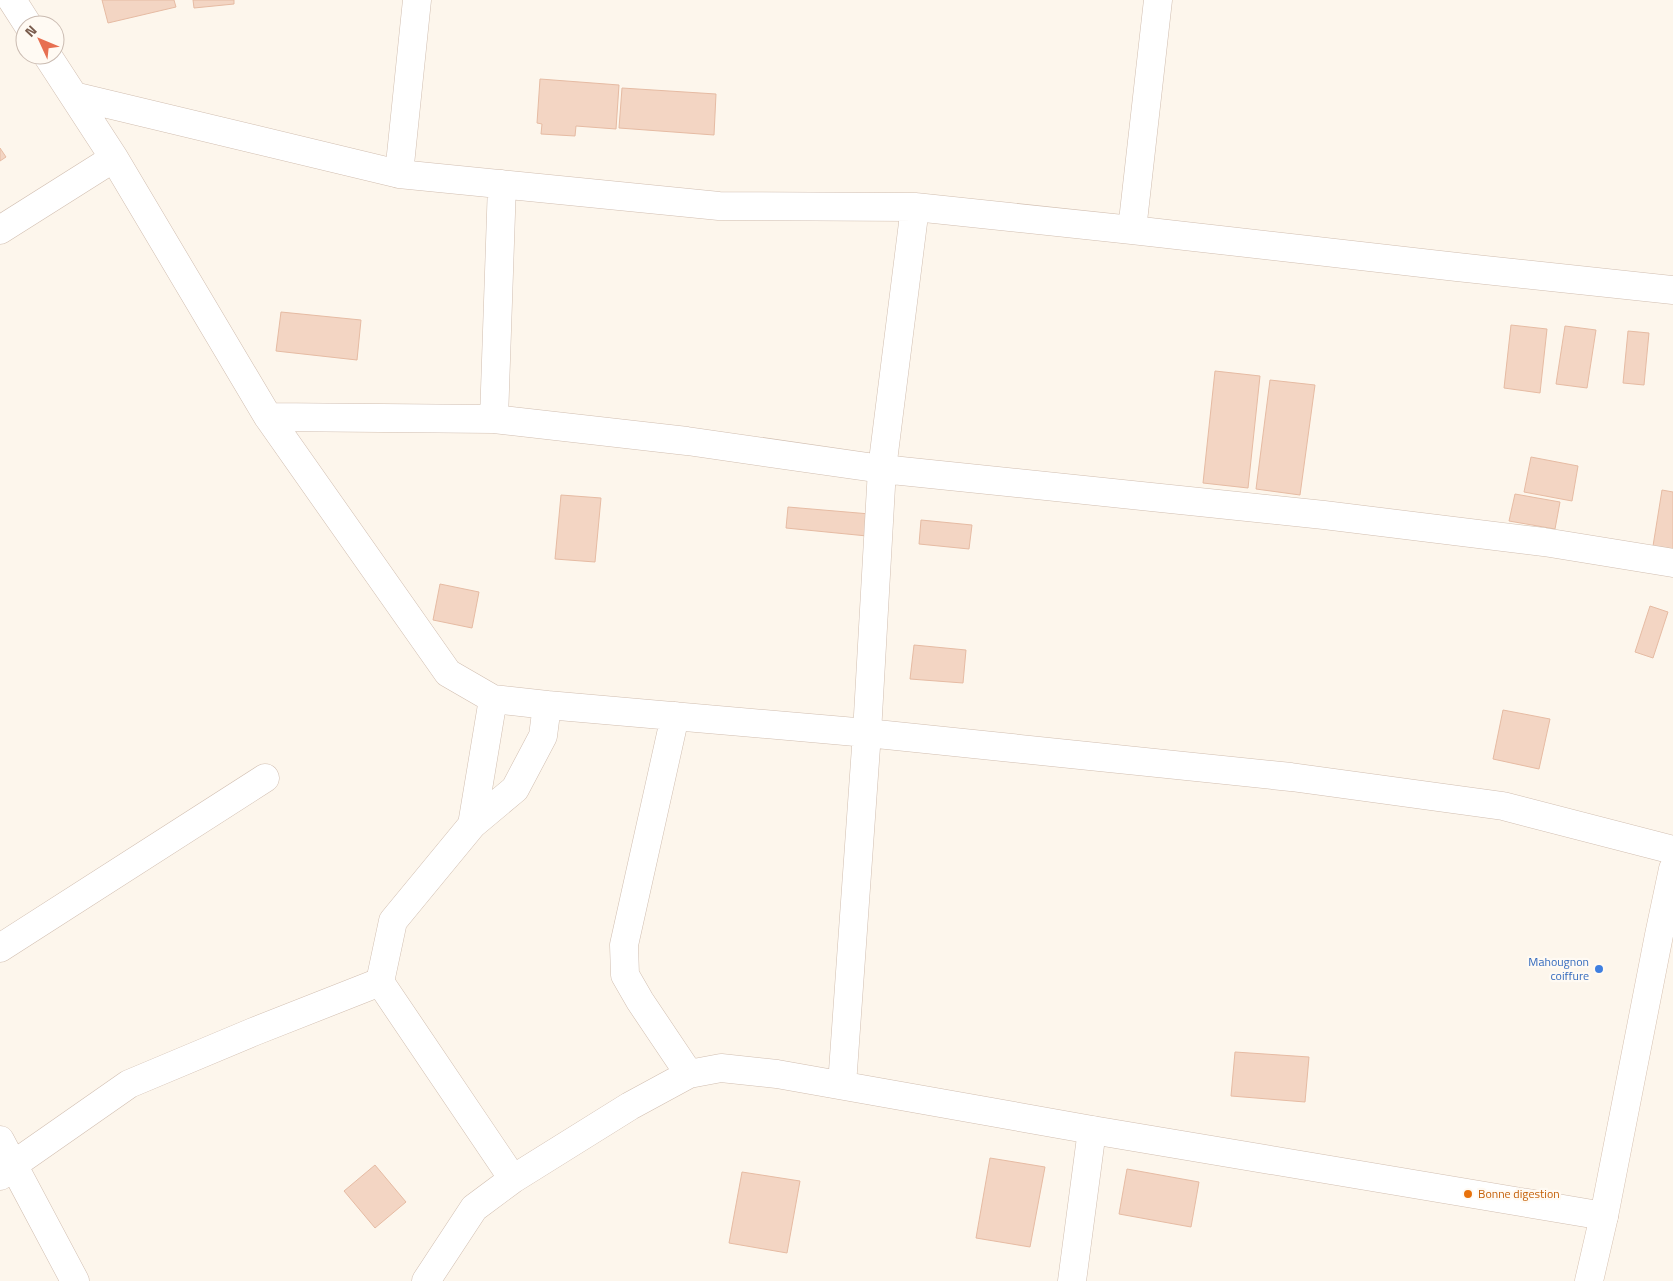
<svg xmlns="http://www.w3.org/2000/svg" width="1673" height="1281" font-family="'Titillium Web',sans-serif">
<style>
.building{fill:#f3d5c3;stroke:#e6bba3}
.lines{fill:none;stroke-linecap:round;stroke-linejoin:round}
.street-casing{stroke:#d1beb0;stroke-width:29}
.secondary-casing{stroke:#d6c0b0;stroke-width:29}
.street{stroke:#fff;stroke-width:28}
.secondary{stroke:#fff;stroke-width:28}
.shop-dot{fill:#3f7fe0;stroke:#fffaf3;stroke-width:2}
.food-dot{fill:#e8710a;stroke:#fffaf3;stroke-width:2}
.labels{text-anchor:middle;stroke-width:4.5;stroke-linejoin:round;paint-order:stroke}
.shop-label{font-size:12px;fill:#366cbe;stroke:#fffaf3;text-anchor:end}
.food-label{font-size:12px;fill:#c56008;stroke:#fffaf3;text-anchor:start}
</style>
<rect width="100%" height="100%" fill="#fdf6ec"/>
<path class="building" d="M102 0H174L176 7 108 23Z
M193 0H234V4L194 8Z
M540 79 619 85 616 129 576 126 575 136 541 134 542 124 537 123Z
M622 88 716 94 714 135 619 128Z
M0 148 6 157 0 161Z
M281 312 361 320 357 360 276 351Z
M1511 325 1547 329 1540 393 1504 388Z
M1565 326 1596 330 1587 388 1556 384Z
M1628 331 1649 333 1644 385 1623 383Z
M1215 371 1260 376 1248 488 1203 483Z
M1270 380 1315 385 1300 495 1256 489Z
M1531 457 1578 466 1572 501 1524 492Z
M1662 490 1673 492V549L1653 546Z
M1515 494 1560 502 1555 529 1509 521Z
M561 495 601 498 595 562 555 559Z
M788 507 870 514 867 536 786 528Z
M921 520 972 525 969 549 919 544Z
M440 584 479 592 472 628 433 620Z
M1650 606 1668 612 1653 658 1635 652Z
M914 645 966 650 963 683 910 679Z
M1503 710 1550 719 1539 769 1493 759Z
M1235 1052 1309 1057 1305 1102 1231 1096Z
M990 1158 1045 1167 1030 1247 976 1238Z
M375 1165 406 1202 375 1228 344 1191Z
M1127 1169 1199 1182 1191 1227 1119 1214Z
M742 1172 800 1181 787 1253 729 1243Z"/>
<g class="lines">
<defs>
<path id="street" d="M12 0 28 25
M47 55 114 158 268 417 448 673 493 699 547 705 867 733 1291 777 1503 806 1673 850
M74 96 399 174 719 206 915 207 1132 230 1457 267 1673 290
M399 174 417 0
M0 230 114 158
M1132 230 1158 0
M268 417 494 419 687 441 882 469 1324 515 1544 542 1673 563
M494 419 502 184
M675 716 624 945 625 975 640 1001 689 1074
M472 825 493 699
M0 948 265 778
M842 1085 867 733 882 469 915 207
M0 1140 75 1281
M0 1176 13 1165 129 1084 253 1032 380 982
M513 1179 380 982 393 921 472 825 515 789 543 736 547 705
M426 1281 474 1208 513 1179 630 1106 689 1074 721 1068 777 1074 1092 1130 1604 1216
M1072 1281 1092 1130"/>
<path id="secondary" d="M1589 1281 1604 1216 1659 935 1673 869"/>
</defs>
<use href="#street" class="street-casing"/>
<use href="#secondary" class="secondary-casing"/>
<use href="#street" class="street"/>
<use href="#secondary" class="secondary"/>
</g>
<circle class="shop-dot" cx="1599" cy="969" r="5"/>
<circle class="food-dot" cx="1468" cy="1194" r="5"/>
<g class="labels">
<g class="shop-label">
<text x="1589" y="966">Mahougnon<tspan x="1589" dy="14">coiffure</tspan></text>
</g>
<g class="food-label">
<text x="1478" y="1198">Bonne digestion</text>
</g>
</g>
<g transform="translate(40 40) rotate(314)"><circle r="24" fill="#fffaf3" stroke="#cabbb1"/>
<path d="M0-4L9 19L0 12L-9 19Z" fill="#e76f51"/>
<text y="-8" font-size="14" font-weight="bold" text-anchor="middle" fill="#7a5c4d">N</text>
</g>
</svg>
